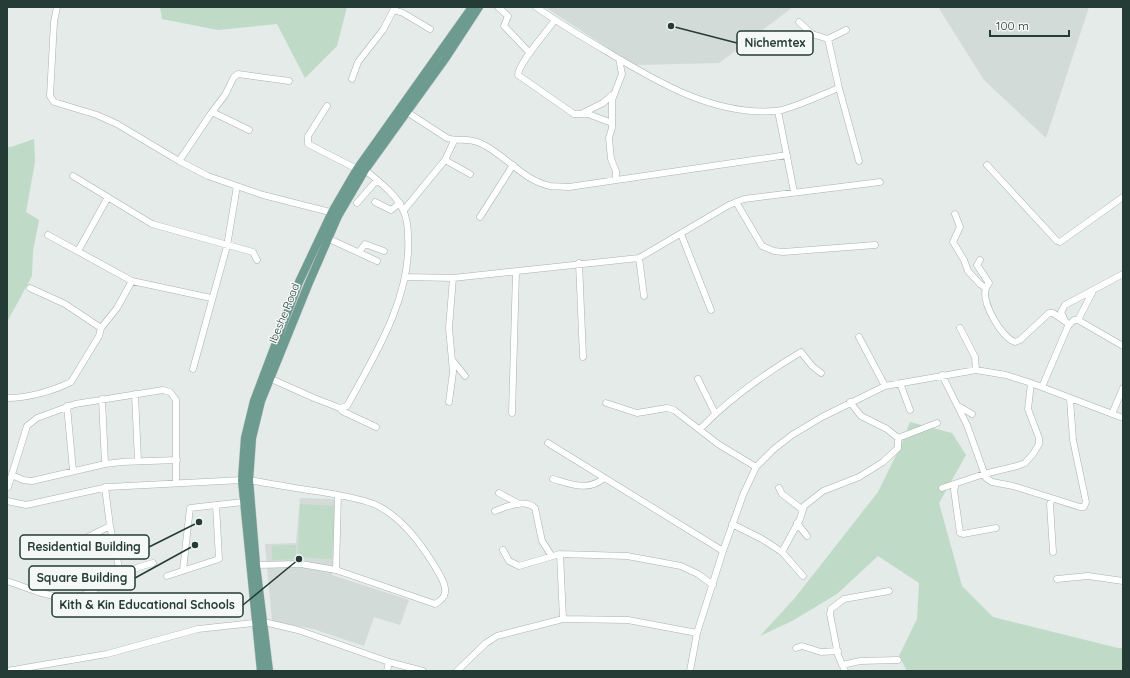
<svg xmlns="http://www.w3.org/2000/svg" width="1130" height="678" font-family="Quicksand,sans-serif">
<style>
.built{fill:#d2dbd7}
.green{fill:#bfdac6}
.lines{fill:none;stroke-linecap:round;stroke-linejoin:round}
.minor-casing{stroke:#a7b3af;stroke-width:7}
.major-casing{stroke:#c2c8c6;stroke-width:9}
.minor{stroke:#fff;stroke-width:6}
.major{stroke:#6e9b8f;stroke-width:8}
.labels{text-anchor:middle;stroke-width:3;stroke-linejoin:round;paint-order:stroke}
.street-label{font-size:11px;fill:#253b35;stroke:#f4f8f6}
.leader{fill:none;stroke:#253b35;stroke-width:1.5}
.callout-dot{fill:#253b35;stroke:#f4f8f6;stroke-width:1.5}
.callout{fill:#f4f8f6;stroke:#253b35;stroke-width:1.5}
.callout-label{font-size:12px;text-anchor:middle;font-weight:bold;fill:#253b35}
</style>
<rect width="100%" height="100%" fill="#e4ebe8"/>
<path class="built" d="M545 7H793L719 63 634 65Z
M938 7H1089L1046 138 984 80Z
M300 498 333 499 336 502 332 575 409 600 400 625 374 617 364 646 313 629 272 621 265 544 296 543Z"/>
<path class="green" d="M160 7H347L337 46 305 78 277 24 218 30 162 19Z
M34 139 35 162 26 212 39 220 33 251 32 276 7 322V147H11Z
M910 422 952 433 966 455 939 503 962 586 993 617 1118 648H1123V671H907L899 656 917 619 919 583 878 556 837 594 792 621 760 636 794 599 878 492 902 443Z
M300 504 335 506 332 559 298 557Z
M296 545V559L272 560V546Z"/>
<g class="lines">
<defs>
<path id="minor" d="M57 7 54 22 50 96 54 102 97 115 117 124 179 161 208 176 263 195 334 213
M498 7 508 16 504 26 530 53
M536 7C559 23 582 37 606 51 657 82 714 116 776 111 790 110 823 94 839 88
M394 10 403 13 430 29
M555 20C547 31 518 64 518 75L574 114H588L612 123
M799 22 812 34 828 39 846 30
M828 39 839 88 859 161
M352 79 358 62 383 30 395 7
M327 106 308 136V144L357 169
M778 111 794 192
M212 112 249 130
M407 112 447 138C458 142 467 137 480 143 505 154 522 180 550 186 556 187 563 186 569 187L787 155
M583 113 603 103 612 95
M445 160 470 174
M179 161 212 112 225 95 234 77 238 74 289 81
M987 165 1057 241 1060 242 1123 197
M73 176 152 224 253 252 257 260
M616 179V171L611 159 609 138 612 128V100L622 74 619 59
M375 202 391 210 400 203
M736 202 762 246 774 251 783 252 875 245
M357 203 377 180
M404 210 445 160 454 141
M955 214 960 227 953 242 964 260 968 271 980 284 986 288
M480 217 513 165
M681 234 711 310
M48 235 132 281 211 298
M327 238 377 261
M78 251 108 197
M359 252 365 244 384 251
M639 258 644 296
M980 260 977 265 989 283C989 285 986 286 986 288 981 302 1001 337 1015 342L1020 340 1049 313H1053L1066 322
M579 263 583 357
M405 277 453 278 639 258 729 205 744 199 880 182
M30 288 65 304 101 328
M1078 320 1093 291
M1065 321 1061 312 1065 305 1123 274
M960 328 975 357 976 370
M859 337 885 386
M453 361 465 376
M193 369 227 246 237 186
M942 375 967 425 986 478 992 482 1013 486 1080 507H1084L1086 502 1073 440 1070 399
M269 378 314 398 340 408 342 411 376 427
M698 379 715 413
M900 383 910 410
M1042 387 1068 326 1074 320H1078L1123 346
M135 394 138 461
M7 398C28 398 53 391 71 382L99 336 101 328 117 308 132 281
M102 399 105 464
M449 402 453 372 449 328 453 278
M606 403 637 413 667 408 674 410 718 444 756 467
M67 406 73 471
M960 407 972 414
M340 408 347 406C375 355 412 296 408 236 408 227 407 218 403 210 396 194 378 181 365 170
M512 413 516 272
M1112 414 1123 388
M700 429C730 398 764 374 801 352L812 366 821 373
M898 438 937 423
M548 443 723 551
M12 475 23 480 32 481 105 464 122 462 177 460
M553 479C571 484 588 492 604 478
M249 480C271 484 293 488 315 491 334 494 355 497 374 504 403 517 426 550 441 577 447 589 448 597 435 604L336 570 301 564 256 565
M956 484 954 490 960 533 963 534 996 528
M8 487 27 426 37 418 75 404 163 390 170 392 176 400V483
M105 487 110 526 121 577
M779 488 782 494 803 510
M942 488 984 474 1017 466 1025 463 1033 454 1039 444V438L1028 409 1031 383
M499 493 519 504
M1052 499 1050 504 1053 552
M7 501 26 505 108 487 242 480
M495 511C506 507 525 498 535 508L542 541 551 555
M797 523 807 536
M732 524 762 539 782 552 803 576
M70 546 110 526
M503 550 509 561 519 566 560 554 627 556 681 566 698 574 713 585
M782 552 800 519 804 506 823 491 859 477 883 462 898 448V438L887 429 861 416 850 402
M560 554 563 619
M183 570 190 508 243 502
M336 570 338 495
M167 576 219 559 216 505
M1057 579 1088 576 1123 581
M7 581 38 592 72 601 139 567 153 563
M796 648 802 646 821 652 838 651
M842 665 860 661 898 660
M7 671 107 654 198 629 264 622 298 630 389 662 423 671
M387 671 389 662
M457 671 486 643 497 636 563 619 628 620 697 633
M690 671 697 633 723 551 743 495 756 467 774 449 792 435 822 417 885 386 976 370 1006 375 1031 383 1123 418
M845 671 838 655 830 614 831 609 844 599 889 591"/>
<path id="major" d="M261 671 242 480 245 438 254 401 299 282 332 212 357 169 472 7
M269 671 256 565 249 480 252 438 261 401 308 285 338 216 365 170 445 59 479 7"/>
</defs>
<use href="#minor" class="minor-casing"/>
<use href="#major" class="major-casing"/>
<use href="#minor" class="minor"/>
<use href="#major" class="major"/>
</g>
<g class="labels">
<g class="street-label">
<text transform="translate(284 313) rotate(-68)" y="4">Ibeshe Road</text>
</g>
</g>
<path class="leader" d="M671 26L737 43M199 522L149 547M195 545L135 578M299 559L243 605"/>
<g class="callout-dot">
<circle cx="671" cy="26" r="4"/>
<circle cx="199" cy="522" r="4"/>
<circle cx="195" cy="545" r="4"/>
<circle cx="299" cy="559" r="4"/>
</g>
<g class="callout">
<rect x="737" y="31" width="76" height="24" rx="4"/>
<rect x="20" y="535" width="129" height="24" rx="4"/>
<rect x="29" y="566" width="106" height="24" rx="4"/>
<rect x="52" y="593" width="191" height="24" rx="4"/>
</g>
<g class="callout-label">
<text x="775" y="47">Nichemtex</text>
<text x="84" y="551">Residential Building</text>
<text x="82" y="582">Square Building</text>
<text x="147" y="609">Kith &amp; Kin Educational Schools</text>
</g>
<rect width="1130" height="678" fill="none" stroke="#253b35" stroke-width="16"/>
<path d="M990 30v6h79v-6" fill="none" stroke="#253b35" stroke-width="2"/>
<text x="996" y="30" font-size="12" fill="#253b35" stroke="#f4f8f6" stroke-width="3" paint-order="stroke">100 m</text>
</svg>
